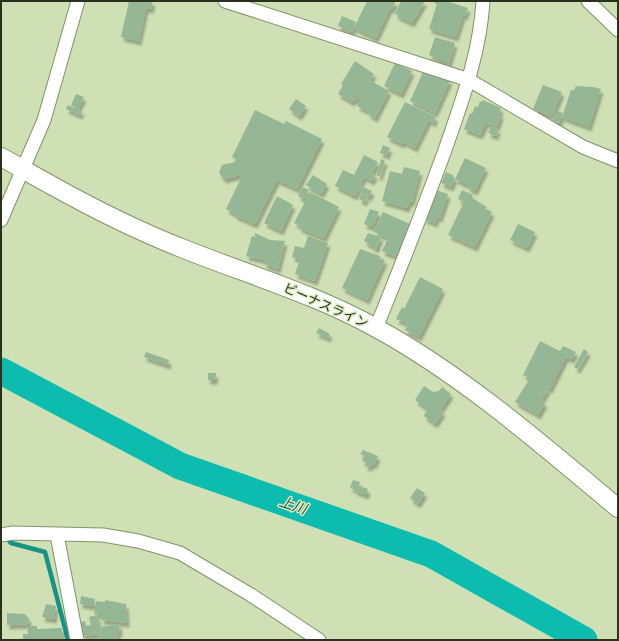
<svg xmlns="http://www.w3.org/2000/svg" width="619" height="641" font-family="'Fira Sans Condensed','Noto Sans JP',sans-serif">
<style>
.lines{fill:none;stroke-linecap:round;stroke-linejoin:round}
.stream{stroke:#159384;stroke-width:4.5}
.river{stroke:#0cbdaf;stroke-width:27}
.building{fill:#95b795;filter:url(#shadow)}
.minor-casing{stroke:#829269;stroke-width:15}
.secondary-casing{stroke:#829269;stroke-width:20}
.minor{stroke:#fff;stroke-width:13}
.secondary{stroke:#fff;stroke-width:18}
.labels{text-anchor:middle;stroke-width:3;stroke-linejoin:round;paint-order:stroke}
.street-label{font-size:13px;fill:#2a311f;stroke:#dbedc0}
.water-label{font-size:14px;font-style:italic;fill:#2b4a46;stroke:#dbedc0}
</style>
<defs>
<filter id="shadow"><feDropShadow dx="2.5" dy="4.5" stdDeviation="1" flood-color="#0004"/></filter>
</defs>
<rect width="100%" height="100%" fill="#cee0b4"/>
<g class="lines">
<path class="stream" d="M6 537 11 543 45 552 68 640"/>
<path class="river" d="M1 371 180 466 431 554 584 640"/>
</g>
<path class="building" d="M129 1H153L151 9 146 8 139 41 121 37Z
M367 1H396L392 9 390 8 376 38 354 28Z
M401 1H425L412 23 397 16 398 15 395 14Z
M434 1H446L468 8 465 16 463 15 456 37 429 29 437 4 434 3Z
M342 16 356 22 352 32 338 26Z
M435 37 455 43 449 63 429 55Z
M355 61 374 74 357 101 354 99 352 102 338 94 343 85 341 84Z
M395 63 412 71 401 94 384 86Z
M424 70 450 80 435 113 410 101Z
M371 81 389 91 375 118 368 114 369 112 357 106Z
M543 85 562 92 552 116 533 109Z
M576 86 593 87 601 89 589 127 562 117 571 90H574Z
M76 94 84 97 78 109 71 105Z
M296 99 306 106 299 116 289 109Z
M483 100 501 108 499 114 501 115 497 127 486 123 480 135 464 129 470 113 472 114 475 106 478 107 480 101 482 102Z
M405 102 436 117 433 123 429 120 415 148 404 142 402 144 387 137Z
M68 105 82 111 80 115 66 109Z
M255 110 284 124 286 121 322 139 297 189 277 180 255 224 234 215 235 214 226 209 242 176 239 175 224 179 219 173 222 165 235 162 236 159 232 157Z
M557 111 563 113 559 123 553 121Z
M491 127 498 129 496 136 488 133Z
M383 145 390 148 387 155 380 153Z
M364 155 378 162 372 173 375 175 372 181 364 177 355 196 335 186 343 170 354 175Z
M465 158 486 168 475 191 468 188 469 186 455 179Z
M381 159 385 161 380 176H377Z
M404 167 420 171 412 202H409L407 208 382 201 390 171 402 174Z
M446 172 453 175V177L455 178 451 187 441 183Z
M313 175 327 184 321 194 306 185Z
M361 186 372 191 369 197 358 191Z
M302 187 309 190 304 199 298 196Z
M433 189 448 194 440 218 437 217 435 223 424 219Z
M462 190 473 195 472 198 487 207 485 209 492 212 475 247 448 235 464 202 458 199Z
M310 192 339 207 324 238 299 228 300 226 294 223Z
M361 195 367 197 364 202 359 199Z
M277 196 293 205 281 231 264 223Z
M370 209 379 212 372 227 364 224Z
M383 212 410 224 405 235 409 236 400 258 382 251 388 238 374 232Z
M518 224 535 232 527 248 510 240Z
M255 233 270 240 285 241 278 269 264 264 265 260 246 256 252 236 255 237Z
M368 233 381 237 376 249 364 241Z
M308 236 328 243 315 281 295 274 300 259 292 257 295 246 304 248Z
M360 249 380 256V258L385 260 367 300 342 288Z
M420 277 443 289 419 337 405 330 408 324 396 319 402 307 404 309Z
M319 328 330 334 328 338 316 333Z
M540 341 560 351 563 346 576 352 572 359 566 357 550 389 523 375Z
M584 349 588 352 578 369 574 367Z
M146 352 169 360 168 365 144 357Z
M208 373H216L215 380H208Z
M530 378 548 389 541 401 545 403 538 415 515 402Z
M424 386 433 392 439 391 442 387 451 394 440 410 443 412 435 424 424 416 427 409 415 400Z
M363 450 378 456 374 465 371 464 370 467 365 466 366 462 362 461 364 456 360 454Z
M353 480 360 482 359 486 368 489 366 495 355 491V489L350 488Z
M417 488 425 493 418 504 410 498Z
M81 596 95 599 94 606 80 604Z
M105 600 126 604 127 623 101 620 102 615 94 614 96 601 105 602Z
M46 604 56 606 54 619 42 617Z
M7 613 25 614 29 619 28 624 7 625Z
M97 615 102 634V627L119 624 120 632 117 633 118 639 100 640 99 634 83 636 81 622 85 621 86 626 91 625 89 617Z
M27 626H37V629L62 628V640H23V634H28Z"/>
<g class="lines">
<defs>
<path id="minor" d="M225 1 469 80 583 147 618 161
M588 1 618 30
M1 220 44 120 78 1
M376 328C400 269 423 210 445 150 462 101 480 53 483 1
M1 535 13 533 103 535 138 541 180 553 251 595 319 640
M57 535 77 640"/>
<path id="secondary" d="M1 157C18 166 34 176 51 185 94 209 138 231 184 249 249 275 315 294 376 328 461 374 544 446 618 508"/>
</defs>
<use href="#minor" class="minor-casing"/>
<use href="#secondary" class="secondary-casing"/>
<use href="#minor" class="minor"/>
<use href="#secondary" class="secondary"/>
</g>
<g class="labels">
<g class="street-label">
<text transform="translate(326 305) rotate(24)" y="5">ビーナスライン</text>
</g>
<g class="water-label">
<text transform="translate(293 505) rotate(19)" y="5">上川</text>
</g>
</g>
<rect width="619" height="641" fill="none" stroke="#2a311f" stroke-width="4"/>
</svg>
